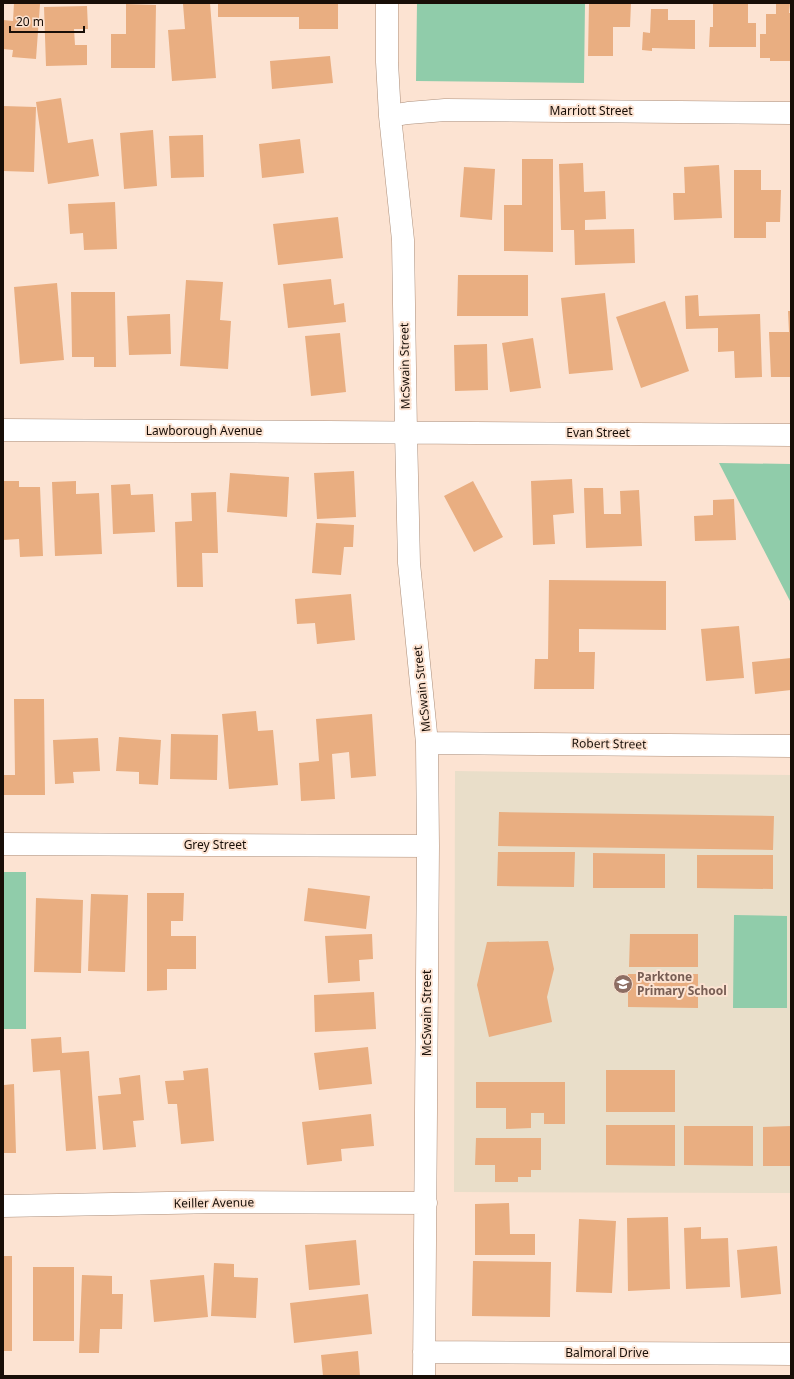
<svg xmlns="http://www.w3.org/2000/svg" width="794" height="1379" font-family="'Noto Sans',sans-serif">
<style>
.education{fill:#e9dec9}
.green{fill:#90ccaa}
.building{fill:#e9ae81}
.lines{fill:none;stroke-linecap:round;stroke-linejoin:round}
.minor-casing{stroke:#ac8f7b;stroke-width:23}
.minor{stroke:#fff;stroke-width:22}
.labels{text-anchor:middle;stroke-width:4;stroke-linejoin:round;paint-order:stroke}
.street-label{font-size:12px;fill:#180e07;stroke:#fce3d2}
.education-label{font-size:12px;font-weight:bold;fill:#785e54;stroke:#fce3d2;text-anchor:start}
</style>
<rect width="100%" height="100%" fill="#fce3d2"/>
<path class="education" d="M455 771 791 775V1193L454 1192Z"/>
<path class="green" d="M417 3H585L584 83 416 81Z
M719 463 791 464V603Z
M3 872H26V1029H3Z
M734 915 787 916V1008H733Z"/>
<path class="building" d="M14 3 40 4 36 59 12 57 13 50 3 49V20L13 21Z
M200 3H210L216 78 172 81 168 30 185 29 183 4Z
M218 3H338V29H299V17H218Z
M589 3H631L630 27H613V56H588Z
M713 3H748V23H756V47H709L710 27H713Z
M768 3H790L789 13H791V61H770V58H760V34H766V14H776V4H768Z
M126 4 156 5 155 68H111V34H126Z
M87 6 88 29H74L75 45H87V65L46 66 44 7Z
M651 9H668V20H695V49L652 48V51L642 50 643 32 650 33Z
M330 56 333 83 272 89 270 61Z
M61 98 68 143 93 139 99 176 48 184 36 102Z
M3 106 36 107 34 172 3 171Z
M153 130 157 186 124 189 120 133Z
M203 135 204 177 171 178 169 136Z
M300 139 304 173 262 178 259 144Z
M522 159H553V252L504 251V205H522Z
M583 163 584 192 605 191 606 219 585 220V230L634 229 635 263 575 265 574 230H561L559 164Z
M719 165 722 218 674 220 673 193H685L684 167Z
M464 167 495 169 492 220 460 217Z
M734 170H761V190H781L780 222H766V238H734Z
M115 202 117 249 84 250 83 233 70 234 68 204Z
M338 217 343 258 278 265 273 224Z
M458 275H528V316H457Z
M331 279 334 305 344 303 346 322 288 328 283 284Z
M186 280 223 282 220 320 231 321 228 369 180 366Z
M57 283 64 360 20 364 14 287Z
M71 292H115L116 367H94V357H72Z
M605 293 613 370 569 374 561 298Z
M698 295 699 316 760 314 762 377 735 378 734 351 718 352V328L686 329 685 296Z
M665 301 689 371 641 388 616 317Z
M788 311H791V377H771L769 332H789Z
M170 314 171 354 129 355 127 316Z
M340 333 346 392 311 396 305 336Z
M533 338 541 388 510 392 502 343Z
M487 344 488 390 455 391 454 345Z
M354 471 356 517 317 519 314 473Z
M230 473 289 477 287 517 227 512Z
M572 479 574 513 553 515 555 544 533 545 531 481Z
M3 481H19V487H40L43 556 20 557 19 539 3 540Z
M76 481V494L99 493 102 554 55 556 52 482Z
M473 481 503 537 474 552 444 496Z
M130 484 131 495 153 494 155 532 113 534 111 485Z
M584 488H603L604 514H621L620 491 639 490 642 546 586 548Z
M216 492 218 553H202L203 587H177L175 522 192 521 191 493Z
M734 499 736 540 695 541 694 516 713 515V500Z
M316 523 354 525 353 547H344L341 575 312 573Z
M549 580 666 581V630L579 629V652H595L594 689H534L535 659H548Z
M351 594 355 640 317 644 315 623 297 624 295 599Z
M739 626 744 678 706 681 701 629Z
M791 658V690L755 694 752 662Z
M14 699H44L45 795H3V775H15Z
M256 711 258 731 273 730 278 785 229 789 222 714Z
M372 714 376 776 351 778 349 752 332 754 335 799 301 801 299 763 319 761 316 719Z
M171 734 218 735 217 780 170 779Z
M119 737 161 740 158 785 139 784V772L116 771Z
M98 738 100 771 73 772 74 783 55 784 53 740Z
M499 812 774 816 773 850 498 846Z
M498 852H575L574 887 497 886Z
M593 853 665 854V888H593Z
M697 855H773V889L697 888Z
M308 888 370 896 366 929 304 921Z
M147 893H184L183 921H171V936H196V969H167V990L147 991Z
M91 894 128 895 125 972 88 971Z
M36 898 83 900 81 973 34 972Z
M372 934 373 959 359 960 360 981 328 983 325 936Z
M630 934H698V967H629Z
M548 941 554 969 547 997 552 1022 489 1037 477 985 487 942Z
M628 974H698V1008L628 1007Z
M374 992 376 1029 315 1032 314 995Z
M61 1037 62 1053 89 1051 96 1149 66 1151 60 1070 33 1072 31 1039Z
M368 1047 372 1084 319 1090 314 1053Z
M208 1068 214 1141 181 1144 177 1104H168L165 1081 184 1080 183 1071Z
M606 1070H675V1112H606Z
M140 1075 144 1120 133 1121 136 1147 103 1150 98 1096 121 1094 119 1078Z
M3 1081H4V1085L14 1084 16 1153H3Z
M476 1082H565V1124H544V1113H531V1128L506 1129V1108H476Z
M371 1114 374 1146 341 1149 342 1161 307 1165 302 1122Z
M606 1125H675V1166L606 1165Z
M684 1126H753V1166L684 1165Z
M791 1126V1166H763V1127Z
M476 1138H541V1170H531V1177H518V1182H495V1165H475Z
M509 1203 510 1234H535V1255H475V1204Z
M668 1217 670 1289 628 1291 627 1218Z
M579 1219 616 1221 612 1293 576 1292Z
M701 1227V1239L728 1238 730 1287 686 1289 684 1228Z
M356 1240 360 1285 309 1290 305 1245Z
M777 1246 781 1294 741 1298 737 1250Z
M3 1256H12V1351H3Z
M473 1261 551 1262 550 1317 472 1316Z
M214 1263 234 1264V1277L258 1278 256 1318 211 1316Z
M33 1267H74V1341H33Z
M82 1275 112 1276V1294H123L122 1329H100L99 1353H79Z
M204 1275 208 1317 154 1322 150 1280Z
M368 1294 372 1334 294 1343 290 1303Z
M358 1351 360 1376H323L321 1355Z"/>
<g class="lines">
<defs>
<path id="minor" d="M387 3V62L390 116 403 240 406 432 409 563 427 743 428 846 424 1376
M390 116 408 113 445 110 791 113
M3 430 791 435
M427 743 791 746
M3 844 428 846
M3 1206 222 1202 426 1203
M424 1352 791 1354"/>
</defs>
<use href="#minor" class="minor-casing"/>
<use href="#minor" class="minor"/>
</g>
<defs>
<symbol id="school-disc" viewBox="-11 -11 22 22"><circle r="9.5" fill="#8d6e63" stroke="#fce3d2"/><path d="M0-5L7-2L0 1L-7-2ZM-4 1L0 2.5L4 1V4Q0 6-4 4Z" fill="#fff"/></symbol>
</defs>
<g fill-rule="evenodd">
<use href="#school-disc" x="612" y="973" width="22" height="22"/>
</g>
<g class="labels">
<g class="street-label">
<text x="591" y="115">Marriott Street</text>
<text transform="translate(405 366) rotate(-91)" y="4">McSwain Street</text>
<text x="204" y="435">Lawborough Avenue</text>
<text x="598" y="437">Evan Street</text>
<text transform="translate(422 689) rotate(-96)" y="4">McSwain Street</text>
<text transform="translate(609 744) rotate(1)" y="4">Robert Street</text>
<text x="215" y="849">Grey Street</text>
<text transform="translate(427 1013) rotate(-90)" y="4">McSwain Street</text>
<text transform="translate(214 1203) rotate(-1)" y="4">Keiller Avenue</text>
<text x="607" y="1357">Balmoral Drive</text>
</g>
<g class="education-label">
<text x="637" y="981">Parktone<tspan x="637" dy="14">Primary School</tspan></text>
</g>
</g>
<rect width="794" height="1379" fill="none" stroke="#180e07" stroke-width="8"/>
<path d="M10 26v6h74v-6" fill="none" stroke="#180e07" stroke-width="2"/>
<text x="16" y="26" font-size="12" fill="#180e07" stroke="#fce3d2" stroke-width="3" paint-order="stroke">20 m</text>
</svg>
